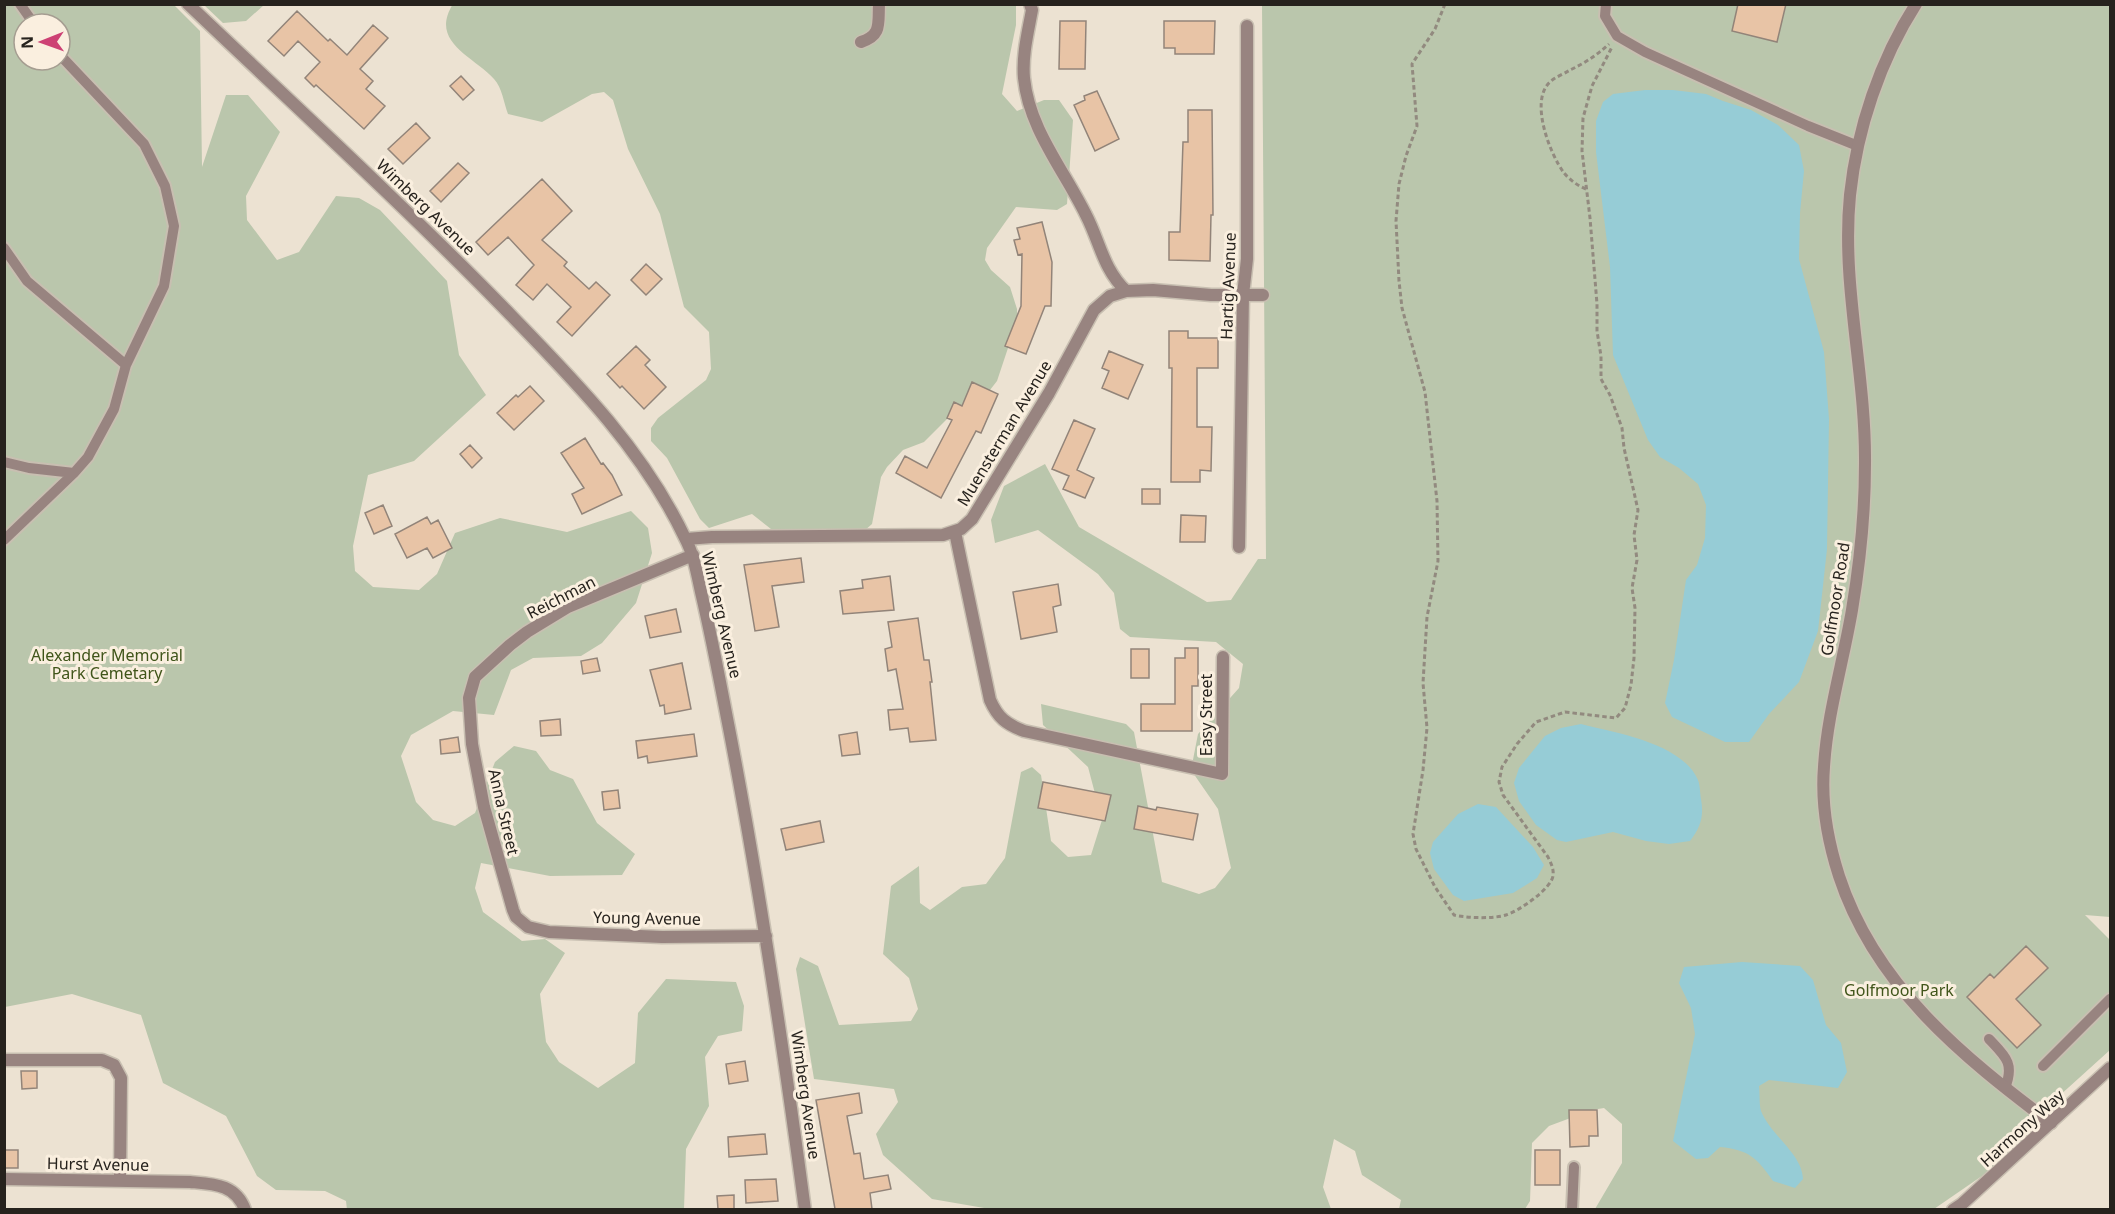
<svg xmlns="http://www.w3.org/2000/svg" width="2115" height="1214" font-family="'Noto Sans',sans-serif">
<style>
.green{fill:#bac6ac;fill-rule:evenodd}
.water{fill:#96ccd6}
.building{fill:#e8c4a6;stroke:#928479;stroke-width:1.5}
.lines{fill:none;stroke-linecap:round;stroke-linejoin:round}
.service-casing{stroke:#c8bfb1;stroke-width:14}
.minor-casing{stroke:#c8bfb1;stroke-width:15}
.tertiary-casing{stroke:#c8bfb1;stroke-width:15}
.path{stroke:#928a7f;stroke-width:3;stroke-dasharray:4.5 3;stroke-linecap:butt}
.service{stroke:#988480;stroke-width:10}
.minor{stroke:#988480;stroke-width:12}
.tertiary{stroke:#988480;stroke-width:12}
.labels{text-anchor:middle;stroke-width:6;stroke-linejoin:round;paint-order:stroke}
.street-label{font-size:16px;fill:#26221d;stroke:#faefdf}
.park-label{font-size:16px;fill:#40551a;stroke:#faefdf}
</style>
<rect width="100%" height="100%" fill="#ece2d2"/>
<path class="green" d="M453 4 1016 5V25L1002 94 1017 111 1044 100H1059L1073 120 1067 204 1057 210 1016 207 987 248 985 260 991 270 1010 287 1017 309V321L997 381 990 390 950 416 924 442 903 450 887 467 881 477 872 524 864 531 796 535 771 529 752 514 709 528 700 519 667 458 651 441V428L658 418 706 380 711 369 709 332 684 307 660 214 628 149 613 100 604 92 592 94 542 122 508 114C504 104 502 87 494 79 473 56 429 42 453 4Z
M5 5H174L200 31 202 167 226 95H248L280 132 246 196 247 220 277 260 299 252 336 196 359 198 380 210 447 281 459 355 486 395 414 461 368 475 353 546 355 571 373 587 419 590 437 574 455 533 500 518 567 532 631 511 648 528 652 553 636 603 602 643 581 656 533 658 511 670 494 715 453 711 411 735 401 756 416 802 433 820 455 826 475 813 495 762 514 746 536 751 550 770 573 779 597 823 635 854 622 875 550 876 481 863 475 888 483 912 522 941 545 939 565 953 540 994 546 1042 559 1062 598 1088 635 1063 638 1013 666 979 736 982 744 1006 742 1031 718 1036 705 1057 709 1106 686 1149 684 1209 347 1210 346 1201 325 1191 276 1190 257 1176 226 1116 163 1083 141 1015 72 994 5 1007ZM24 24H60V60H24Z
M204 5H264L246 21 223 23Z
M1262 5H2110V917L2085 915 2110 940V1050L2007 1143 1995 1167 1934 1209H1595L1622 1163V1124L1604 1108 1592 1110 1549 1126 1532 1143 1530 1201 1525 1209H1399L1401 1200 1362 1175 1355 1151 1334 1139 1323 1187 1331 1209H990L932 1199 883 1155 876 1134 898 1102 894 1089 814 1079 796 969 800 957 818 966 839 1025 911 1021 918 1009 909 978 883 954 891 886 919 866 920 903 930 910 962 887 986 884 1005 858 1021 772 1032 767 1041 775 1051 841 1068 857 1091 855 1102 820 1088 767 1043 725 1041 704 1126 724 1134 732 1162 882 1199 894 1215 888 1231 868 1218 809 1191 770 1198 734 1239 688 1243 664 1216 642 1130 637 1120 629 1114 593 1098 574 1038 530 995 543 991 520 1004 486 1045 464 1079 527 1207 602 1231 600 1258 559H1266Z"/>
<path class="water" d="M1645 90H1673L1706 94 1723 101 1751 110 1778 125 1799 145 1804 171 1800 213 1799 259 1824 352 1829 419 1827 549 1818 631 1799 682 1769 714 1749 742H1725L1672 717 1665 703 1674 660 1686 580 1697 565 1705 538 1706 505 1698 484 1679 468 1660 457 1648 440 1613 355 1610 267 1596 152V121L1603 102 1613 94Z
M1581 724C1616 733 1682 743 1698 780 1700 785 1700 793 1701 799 1704 816 1701 827 1690 841L1669 844 1646 841 1613 832 1566 842 1557 840 1536 825 1519 801 1514 783 1519 768 1545 736 1561 728Z
M1478 804 1496 807 1533 847 1544 865 1537 878 1513 893 1464 901 1453 895 1434 869 1430 853 1433 842 1458 814Z
M1742 962 1800 966 1813 980 1826 1025 1841 1043 1847 1072 1838 1088 1769 1080 1759 1086C1760 1094 1759 1104 1761 1111 1771 1136 1802 1153 1803 1179L1795 1188 1773 1181C1756 1157 1749 1150 1720 1147L1708 1158 1696 1159 1673 1141 1695 1034 1691 1008 1679 983 1684 967Z"/>
<path class="building" d="M1738 4H1786L1777 42 1732 31Z
M297 11 328 41 330 39 347 55 373 25 388 38 360 69 373 81 366 89 385 106 364 129 316 85 314 87 305 78 320 62 298 41 284 56 268 41Z
M1060 21H1086L1085 69H1059Z
M1164 21H1215L1214 54H1175V48H1164Z
M461 76 474 90 463 100 450 86Z
M1097 91 1119 139 1095 151 1074 105 1085 100 1084 96Z
M1188 110H1212L1213 215H1211L1210 261 1169 260V232H1180L1183 142H1188Z
M416 123 430 138 403 164 388 149Z
M458 163 469 173 441 202 430 191Z
M542 179 572 211 542 240 567 262 564 266 589 289 596 282 610 295 572 336 557 322 571 307 547 284 533 300 516 285 534 265 508 237 488 255 476 242Z
M1042 222 1052 262 1051 306H1045L1026 354 1005 346 1021 306 1022 254 1018 255 1014 240 1020 239 1017 228Z
M646 264 662 279 646 295 631 280Z
M1169 331H1188V338H1218V368H1197V427H1212L1211 471 1200 470V482H1171L1172 368H1169Z
M636 346 650 360 645 365 666 387 644 409 622 386 620 388 607 374Z
M1109 351 1143 365 1128 399 1102 388 1109 371 1102 368Z
M972 382 998 394 981 433 976 431 941 498 896 473 905 456 927 468 952 420 947 418 954 402 962 406Z
M530 386 544 401 514 430 497 413 516 395 518 397Z
M1074 420 1095 429 1077 470 1094 478 1085 498 1063 489 1069 476 1052 469Z
M585 438 601 464 603 463 612 475 622 495 582 514 572 494 584 488 561 453Z
M470 445 482 458 472 468 460 454Z
M1142 489H1160V504H1142Z
M383 505 392 526 374 534 365 513Z
M1181 515 1206 516 1205 542H1180Z
M427 517 431 524 438 520 452 548 433 558 427 548 407 558 395 534Z
M801 558 804 582 772 586 779 627 755 631 744 565Z
M890 576 894 610 843 614 840 591 863 588 862 580Z
M1058 584 1061 605 1053 607 1057 632 1021 639 1013 592Z
M676 609 681 632 650 638 645 616Z
M918 618 924 660H929L932 682H930L936 740 910 742 908 728 890 730 888 710 903 709 896 669 888 671 885 649 892 647 888 622Z
M1185 648H1198V686H1192V731H1141V704H1175V658H1185Z
M1131 649H1149V678H1131Z
M597 658 600 671 583 674 581 661Z
M682 663 691 709 665 714 664 705 660 706 650 670Z
M560 719 561 735 541 736 540 721Z
M857 732 860 754 842 756 839 735Z
M694 734 697 756 648 763 647 756 638 758 636 741Z
M458 737 460 752 441 754 440 740Z
M1043 782 1111 795 1105 821 1038 808Z
M618 790 620 808 604 810 602 792Z
M1138 806 1156 810 1157 807 1198 814 1193 840 1134 829Z
M820 821 824 842 786 850 781 829Z
M2026 946 2048 968 2016 999 2041 1025 2017 1048 1967 997 1990 974 1994 978Z
M745 1061 748 1081 729 1084 726 1064Z
M21 1071H37V1088L22 1089Z
M859 1093 862 1113 847 1116 854 1154 860 1153 864 1179 888 1175 891 1189 870 1193 872 1209H835L816 1100Z
M1569 1110H1597L1598 1136H1589V1146L1570 1147Z
M765 1134 767 1154 729 1157 728 1137Z
M4 1150H18V1168H4Z
M1535 1150H1560V1185H1535Z
M776 1179 778 1201 746 1203 745 1180Z
M734 1195V1209H718L717 1196Z"/>
<g class="lines">
<defs>
<path id="service" d="M20 4 34 24
M1606 4 1605 16 1617 36 1645 52 1808 126 1858 146
M4 248 27 281 126 365
M4 462 29 468 74 473
M4 540 74 473 88 457 114 409 126 365 164 286 174 226 165 186 144 144 60 55
M1989 1039C2005 1056 2015 1063 2005 1088
M2043 1066 2110 999
M1572 1210 1574 1167"/>
<path id="minor" d="M188 4C293 104 400 202 501 305 571 377 642 447 685 538 694 555 697 574 701 592 711 634 719 676 727 718 759 881 783 1045 805 1210
M1030 4 1032 10C1028 32 1022 55 1024 78 1029 129 1064 170 1086 215 1100 242 1103 269 1126 291
M1916 4C1880 60 1857 129 1850 195 1841 285 1866 373 1865 464 1865 513 1860 562 1852 610 1843 663 1827 715 1824 767 1821 804 1828 842 1839 876 1875 986 1962 1056 2051 1123
M861 42C882 35 878 24 879 4
M955 532 990 700C998 718 1006 724 1024 731L1222 774 1223 657
M686 539 712 537 943 535 961 529 972 519 1049 393 1094 310 1110 296 1126 291 1153 290 1211 295H1263
M1239 547 1243 295 1247 259V26
M693 555 568 607 527 632 510 645 475 677 469 698 472 744 484 807 513 910 516 917 528 927 549 932 662 937 766 936
M4 1060H102L114 1065 121 1078 120 1180
M4 1179 190 1182C213 1184 236 1184 245 1210"/>
<path id="tertiary" d="M1953 1210 1962 1204 2110 1068"/>
</defs>
<use href="#service" class="service-casing"/>
<use href="#minor" class="minor-casing"/>
<use href="#tertiary" class="tertiary-casing"/>
<path class="path" d="M1445 4 1435 29 1412 64 1417 126 1406 156 1399 184 1396 221 1399 281 1402 308 1425 392 1437 501 1438 561 1427 617 1423 683 1427 728 1423 770 1413 834 1416 849 1435 887 1454 915C1467 918 1493 919 1506 915 1519 911 1551 889 1553 876 1554 869 1551 863 1548 857L1503 795 1499 782 1502 767 1517 744 1536 722 1565 712 1616 718 1625 708 1631 685 1634 658 1635 608 1632 588 1637 560 1634 535 1638 510 1624 448 1622 428 1610 395 1601 379V356L1597 331V304L1590 218 1582 151 1583 118 1592 86 1612 47
M1586 189C1578 186 1570 180 1564 173 1550 154 1529 101 1550 82 1555 77 1564 74 1570 70 1585 63 1597 55 1609 44"/>
<use href="#service" class="service"/>
<use href="#minor" class="minor"/>
<use href="#tertiary" class="tertiary"/>
</g>
<g class="labels">
<g class="street-label">
<text transform="translate(426 207) rotate(44)" y="6">Wimberg Avenue</text>
<text transform="translate(1228 286) rotate(-88)" y="6">Hartig Avenue</text>
<text transform="translate(1004 433) rotate(-59)" y="6">Muensterman Avenue</text>
<text transform="translate(561 597) rotate(-27)" y="6">Reichman</text>
<text transform="translate(1835 599) rotate(-81)" y="6">Golfmoor Road</text>
<text transform="translate(722 615) rotate(77)" y="6">Wimberg Avenue</text>
<text transform="translate(1206 715) rotate(-90)" y="6">Easy Street</text>
<text transform="translate(504 812) rotate(77)" y="6">Anna Street</text>
<text transform="translate(647 918) rotate(1)" y="6">Young Avenue</text>
<text transform="translate(806 1095) rotate(82)" y="6">Wimberg Avenue</text>
<text transform="translate(2022 1128) rotate(-42)" y="6">Harmony Way</text>
<text transform="translate(98 1164) rotate(1)" y="6">Hurst Avenue</text>
</g>
<g class="park-label">
<text x="107" y="661">Alexander Memorial<tspan x="107" dy="18">Park Cemetary</tspan></text>
<text x="1899" y="996">Golfmoor Park</text>
</g>
</g>
<rect width="2115" height="1214" fill="none" stroke="#26221d" stroke-width="12"/>
<g transform="translate(42 42) rotate(269)"><circle r="28" fill="#faefdf" stroke="#a59d91" stroke-width="1.5"/>
<path d="M0-4.5L10 22L0 15L-10 22Z" fill="#cd4174"/>
<text y="-9" font-size="16" font-weight="bold" text-anchor="middle" fill="#26221d">N</text>
</g>
</svg>
